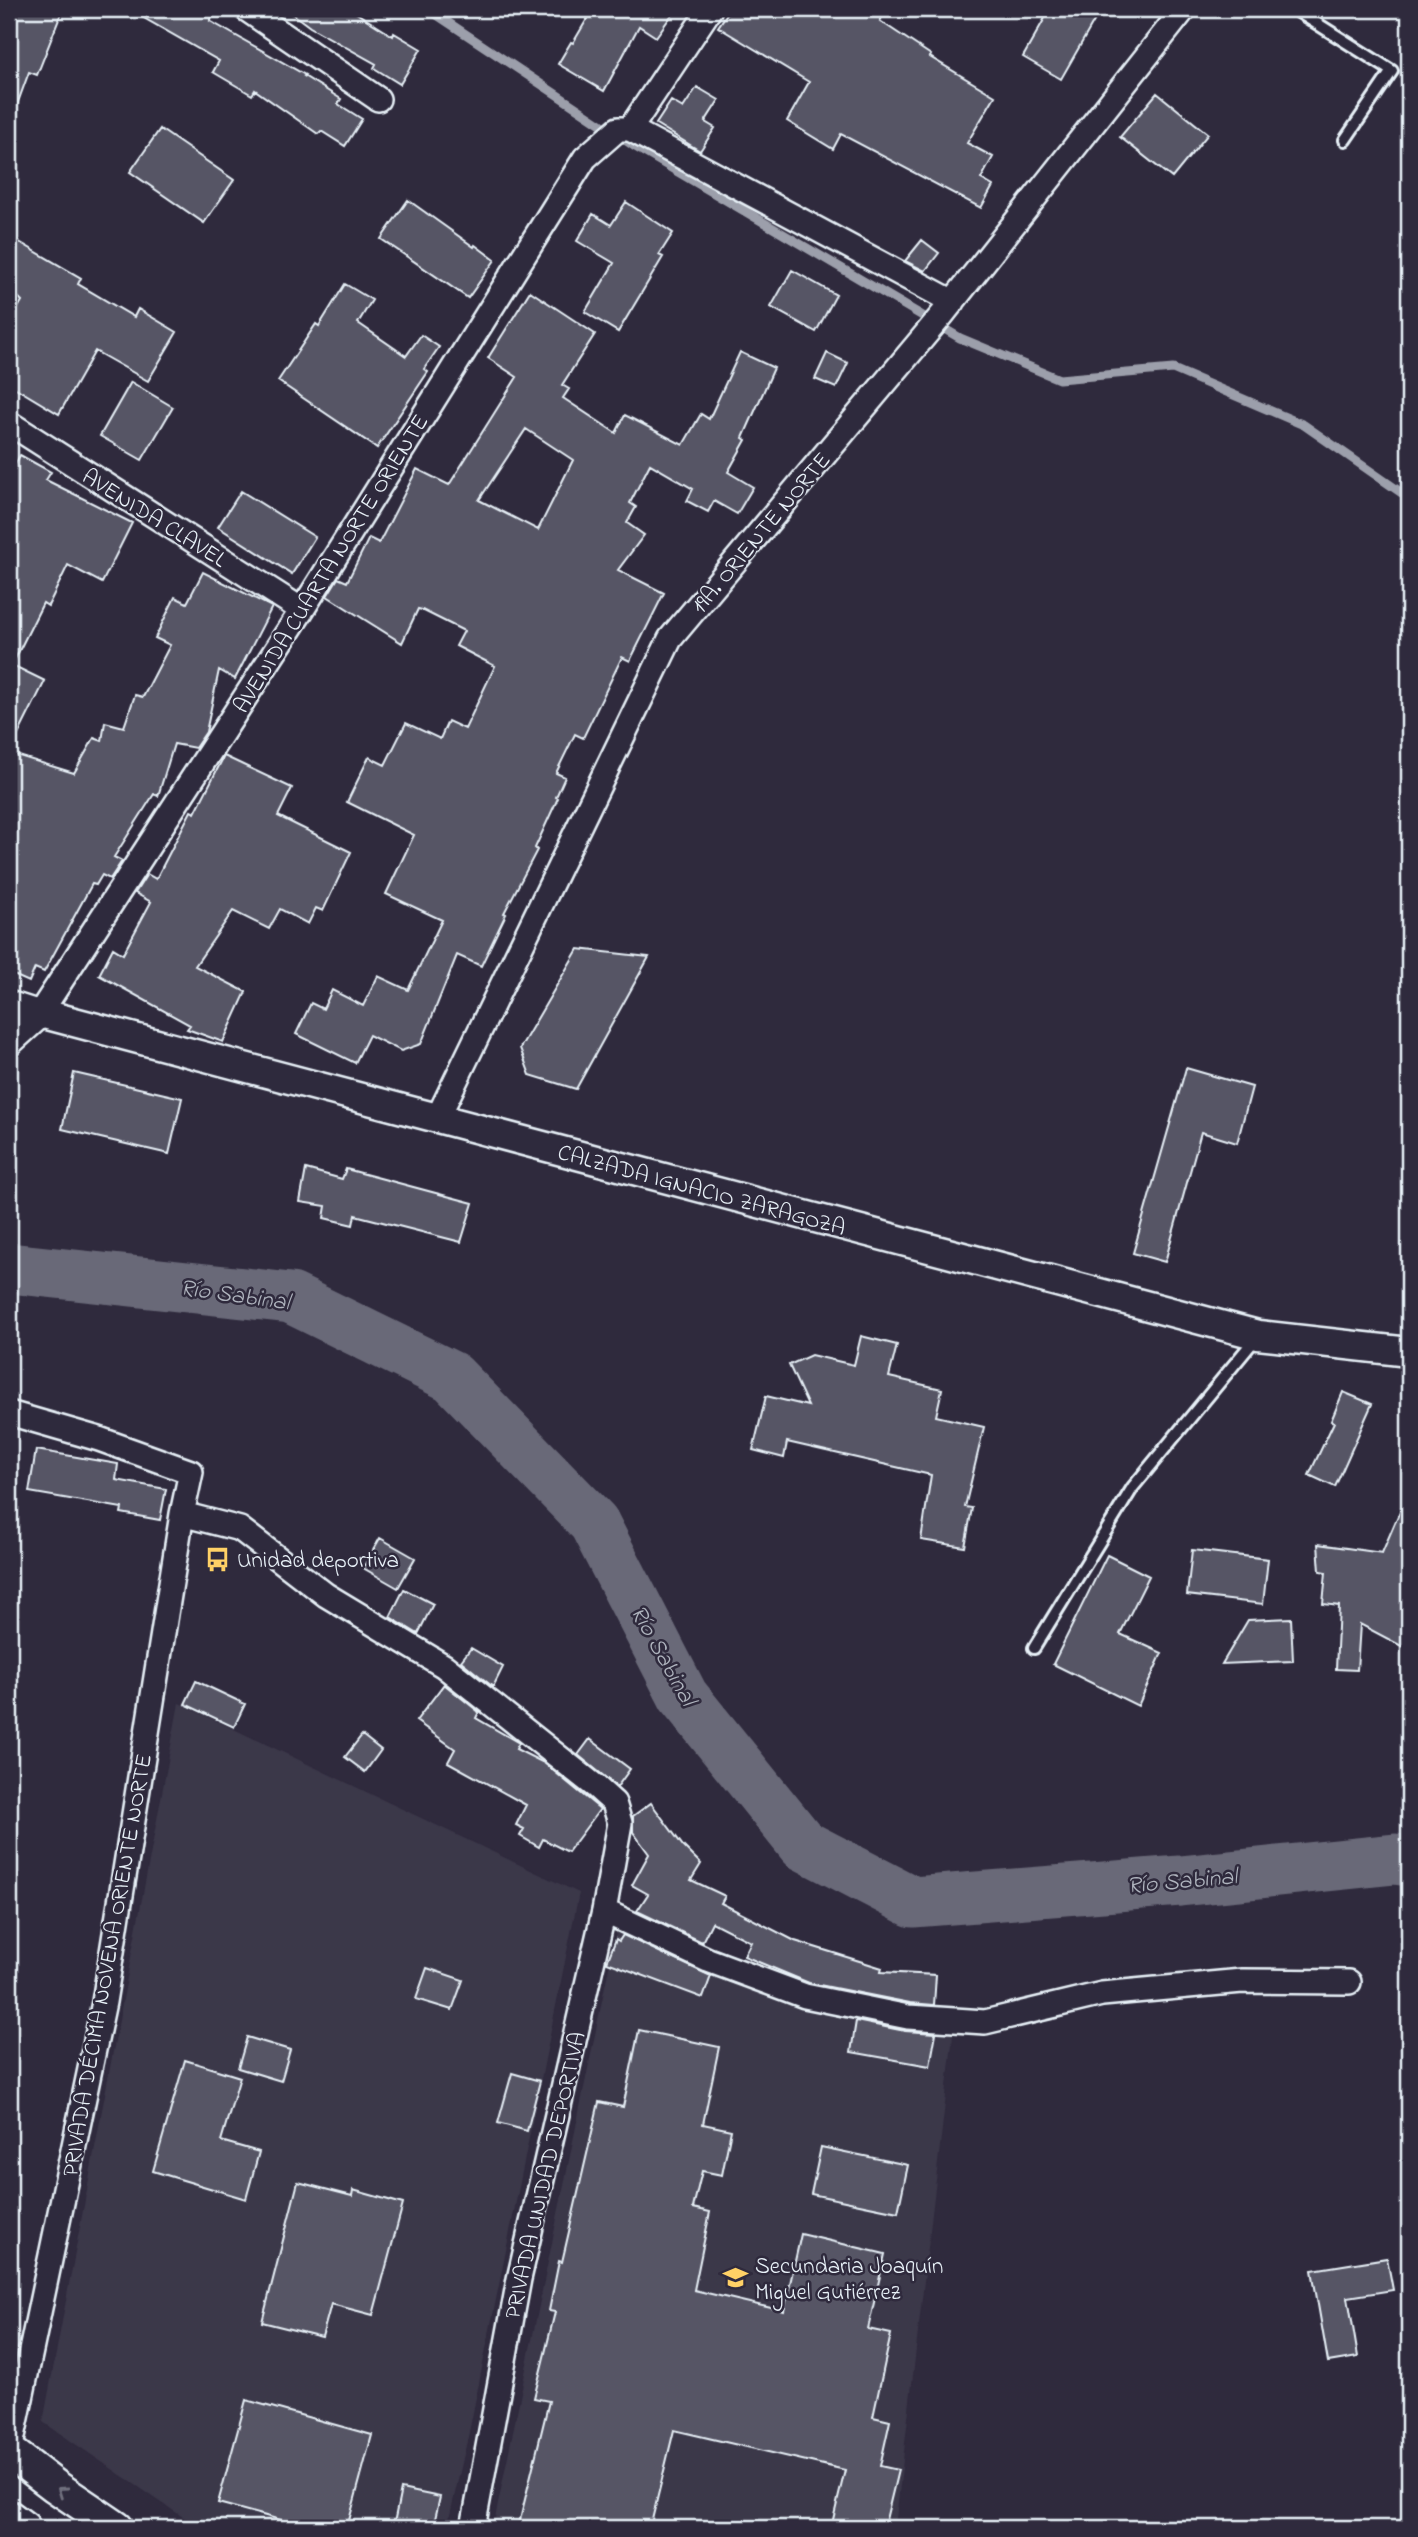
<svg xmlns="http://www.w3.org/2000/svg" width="1418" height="2537" font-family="'Indie Flower',sans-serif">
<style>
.built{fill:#3b3749}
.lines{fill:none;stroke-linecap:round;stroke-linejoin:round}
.stream{stroke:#9c9fab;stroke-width:9}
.river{stroke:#696978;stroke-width:51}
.building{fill:#575565;stroke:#e8f1f8;stroke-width:2;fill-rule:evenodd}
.service-casing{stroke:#e8f1f8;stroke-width:16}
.minor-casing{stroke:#e8f1f8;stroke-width:28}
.tertiary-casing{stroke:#e8f1f8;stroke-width:33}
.secondary-casing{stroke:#e8f1f8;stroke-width:37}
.service{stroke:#2f2a3d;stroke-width:10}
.minor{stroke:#2f2a3d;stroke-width:23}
.tertiary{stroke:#2f2a3d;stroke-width:28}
.secondary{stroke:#2f2a3d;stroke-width:32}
.oneway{stroke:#70707e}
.labels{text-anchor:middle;stroke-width:5;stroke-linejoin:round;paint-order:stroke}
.street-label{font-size:23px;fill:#e8f1f8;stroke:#2f2a3d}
.poi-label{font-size:23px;fill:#e8f1f8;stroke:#2f2a3d;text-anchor:start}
.water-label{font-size:24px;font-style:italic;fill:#afb4be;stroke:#2f2a3d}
</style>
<rect width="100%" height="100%" fill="#2f2a3d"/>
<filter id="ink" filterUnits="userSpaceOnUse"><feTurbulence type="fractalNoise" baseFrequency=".0143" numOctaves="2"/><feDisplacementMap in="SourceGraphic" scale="14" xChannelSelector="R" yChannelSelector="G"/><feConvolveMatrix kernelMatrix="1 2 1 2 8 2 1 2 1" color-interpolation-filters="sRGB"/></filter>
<g filter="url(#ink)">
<path class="built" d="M179 1703 579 1893 468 2437 447 2528H199L43 2422Z
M617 1928 813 2009 954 2027 895 2528H493Z"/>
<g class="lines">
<path class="stream" d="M428 9 634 146 960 338 1059 379 1173 369 1304 425 1409 498"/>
<path class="river" d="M9 1268 291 1298 452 1377 594 1523 683 1696 803 1845 913 1902 1180 1881 1395 1859 1409 1861"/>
</g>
<path class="building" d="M9 9H63L37 75 29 72 11 121 9 120Z
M128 9H217L210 21 305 75 304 76 341 99 338 104 362 119 345 146 321 131 318 134 255 90 252 95 213 72 219 61Z
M286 9H350L393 36 394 33 421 49 400 84 374 68 376 64 310 27Z
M593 9H676L656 37 639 26 604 91 558 64 571 42 573 43Z
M730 9H887L880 21 931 55 930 57 995 96 967 143 993 157 981 179 993 186 981 208 841 134 833 149 787 121 809 82 718 27Z
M1050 9H1101L1061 79 1023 57Z
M697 87 719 100 705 122 715 128 700 151 656 124 671 101 683 108Z
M1157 93 1208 134 1172 178 1120 137Z
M160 129 234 180 204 223 130 172Z
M408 200 474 247 475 245 495 260 468 298 381 239Z
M626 202 673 233 659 255 663 257 618 332 585 312 614 263 577 241 593 214 611 225Z
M9 236 81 278 78 284 134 317 138 309 177 332 148 381 95 351 59 414 9 384V323L22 301 14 293 9 292Z
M922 240 939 253 925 271 905 261Z
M792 270 836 295 816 332 771 307Z
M345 284 372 300 358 323 406 356 421 335 439 347 424 369 428 372 377 448 278 381 316 324 319 326Z
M530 291 595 334 562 385 569 389 563 398 616 433 625 415 683 445 701 414 709 419 740 352 774 368 743 438 746 440 728 472 753 487 737 514 714 501 708 512 687 501 693 489 650 464 630 503 636 507 627 523 644 535 618 570 664 593 630 661 622 657 583 738 575 734 556 773 565 777 556 797 558 798 535 848 537 850 504 913 506 914 481 966 457 955 421 1044 401 1051 369 1035 355 1063 296 1034 311 1003 323 1009 332 990 363 1006 378 976 408 990 442 920 386 894 414 835 347 802 369 757 385 765 406 723 440 739 448 721 465 729 495 666 456 646 464 631 422 610 418 609 402 643 327 596 338 578 347 582 369 538 379 543 417 469 449 485 517 377 488 358ZM526 429 573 460 538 530 479 500Z
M827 353 848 363 836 388 815 379Z
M131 382 173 407 142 460 100 436Z
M20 455 51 472 46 480 132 523 102 583 68 565 48 606 43 603 12 665 45 681 9 753 74 773 94 738 102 741 105 722 124 727 135 695 143 697 170 645 155 638 175 597 187 603 203 572 272 607 235 679 219 670 206 732 195 748 174 744 158 796 154 794 114 857 122 861 110 879 102 875 96 885 92 884 44 972 35 968 29 982 9 973V476Z
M241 491 315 537 292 574 218 527Z
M224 756 292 788 278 816 351 852 323 911 316 908 308 924 280 909 269 929 233 911 195 966 246 992 223 1042 187 1029 190 1025 99 975 113 948 123 954 151 902 135 893 147 874 156 879 191 811 195 813Z
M578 949 649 957 576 1089 530 1075 520 1048Z
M1186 1068 1252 1087 1237 1143 1201 1132 1165 1262 1133 1253Z
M74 1073 182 1098 169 1154 62 1129Z
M306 1169 342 1179 346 1169 473 1203 461 1242 355 1215 353 1225 324 1218 326 1206 300 1202Z
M861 1336 897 1345 889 1377 942 1389 936 1416 984 1427 965 1507 972 1508 965 1547 921 1540 931 1475 787 1442 784 1458 753 1450 766 1396 808 1406 789 1365 811 1355 854 1365Z
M1343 1392 1372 1404 1335 1487 1309 1475 1334 1422 1331 1421Z
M36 1450 118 1464 116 1480 166 1489 160 1520 121 1513 122 1508 29 1492Z
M1409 1490V1650L1360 1624 1357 1670 1336 1669 1339 1606 1323 1604 1326 1572 1320 1571 1318 1544 1382 1553Z
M380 1538 415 1558 398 1588 363 1568Z
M1192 1550 1268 1559 1263 1604 1187 1595Z
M1107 1555 1149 1576 1120 1634 1162 1653 1138 1706 1053 1664Z
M404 1589 433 1604 418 1634 390 1617Z
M1291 1618 1293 1661 1222 1664 1248 1620Z
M471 1648 503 1667 493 1687 461 1661Z
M196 1681 245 1704 234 1727 185 1704Z
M444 1684 479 1712 476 1718 519 1743 516 1749 544 1763 600 1809 568 1852 543 1839 539 1847 520 1836 524 1829 516 1825 526 1805 448 1762 455 1749 416 1721Z
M362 1735 381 1750 365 1772 345 1757Z
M590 1739 630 1769 617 1787 578 1755Z
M651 1803 683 1846 701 1864 691 1880 725 1896 721 1903 795 1941 882 1968 881 1972 936 1975 934 2005 910 2003 809 1983 744 1956 751 1942 712 1922 702 1942 637 1911 648 1894 632 1885 649 1854 633 1832V1816Z
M623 1935 711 1976 703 1998 607 1962 616 1939 619 1941Z
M427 1968 463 1980 452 2010 416 1999Z
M856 2021 905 2031 936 2033 930 2066 851 2052Z
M639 2030 719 2047 703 2124 731 2130 722 2175 702 2171 693 2208 710 2212 694 2290 784 2311 801 2234 885 2254 868 2329 891 2334 873 2417 890 2421 880 2466 898 2470 884 2528H831L845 2470 674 2430 650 2528H518L549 2401 534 2398 555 2312 549 2311 559 2261 562 2262 599 2102 623 2107Z
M247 2037 290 2050 281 2081 238 2068Z
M185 2060 240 2077 221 2141 259 2152 246 2199 153 2171Z
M512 2073 540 2081 527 2131 498 2123Z
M821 2147 908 2165 898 2212 811 2194Z
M298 2182 352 2196 353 2190 403 2204 373 2315 331 2304 322 2337 262 2322Z
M1387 2258 1393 2290 1348 2297 1358 2357 1328 2362 1312 2270Z
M246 2400 372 2435 347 2528H310L218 2503Z
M401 2489 440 2497 433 2528H393Z"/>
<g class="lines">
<defs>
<path id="service" d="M1294 9 1392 71 1345 140
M9 302 10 300
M1034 1648 1133 1487 1256 1338"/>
<path id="minor" d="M246 9 378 99
M630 129 953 302
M630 129 710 9
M9 423 302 610
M9 1003 40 1013 302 610 585 158 618 129H630
M437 1119 670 639 942 315 1184 9
M9 1413 99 1439 191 1472 182 1514 104 2002 9 2456
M182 1514 240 1529 326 1595 444 1666 595 1786 614 1803 620 1823 604 1911 519 2279 473 2528
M604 1911 708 1960 805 1996 908 2017 985 2022 1102 1994 1242 1981 1349 1982"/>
<path id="tertiary" d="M9 1041 40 1013 1258 1335 1409 1352"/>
<path id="secondary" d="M9 2451 55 2486 117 2528
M9 2517 24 2528"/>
</defs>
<use href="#service" class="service-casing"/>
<use href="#minor" class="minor-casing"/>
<use href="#tertiary" class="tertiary-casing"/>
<use href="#secondary" class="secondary-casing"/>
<use href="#service" class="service"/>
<use href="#minor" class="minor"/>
<use href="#tertiary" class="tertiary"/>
<use href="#secondary" class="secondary"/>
</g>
<defs><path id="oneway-chevron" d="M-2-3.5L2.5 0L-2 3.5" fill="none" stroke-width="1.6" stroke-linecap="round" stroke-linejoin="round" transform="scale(1.75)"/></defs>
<use class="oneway" href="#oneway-chevron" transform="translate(62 2491) rotate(-145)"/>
</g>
<defs>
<symbol id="bus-bare" viewBox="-9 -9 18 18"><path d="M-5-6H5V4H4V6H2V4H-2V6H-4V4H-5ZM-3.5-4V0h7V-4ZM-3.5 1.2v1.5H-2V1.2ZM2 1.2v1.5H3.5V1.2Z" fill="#ffd166" stroke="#2f2a3d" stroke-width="2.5" paint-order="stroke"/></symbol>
<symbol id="school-bare" viewBox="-9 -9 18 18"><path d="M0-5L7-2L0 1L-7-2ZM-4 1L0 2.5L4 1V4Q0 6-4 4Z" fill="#ffd166" stroke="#2f2a3d" stroke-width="2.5" paint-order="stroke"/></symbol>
</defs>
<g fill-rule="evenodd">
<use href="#bus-bare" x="200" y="1542" width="35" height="35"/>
<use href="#school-bare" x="718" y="2260" width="35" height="35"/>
</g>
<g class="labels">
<g class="street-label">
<text transform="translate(155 517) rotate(32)" y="8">AVENIDA CLAVEL</text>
<text transform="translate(760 532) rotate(-50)" y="8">19A. ORIENTE NORTE</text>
<text transform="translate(330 563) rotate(-58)" y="8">AVENIDA CUARTA NORTE ORIENTE</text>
<text transform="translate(702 1189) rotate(15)" y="8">CALZADA IGNACIO ZARAGOZA</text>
<text transform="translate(106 1965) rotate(-80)" y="8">PRIVADA DÉCIMA NOVENA ORIENTE NORTE</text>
<text transform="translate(544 2175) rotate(-77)" y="8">PRIVADA UNIDAD DEPORTIVA</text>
</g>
<g class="poi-label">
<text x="237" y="1567">Unidad deportiva</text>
<text x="755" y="2273">Secundaria Joaquín<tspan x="755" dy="26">Miguel Gutiérrez</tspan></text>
</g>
<g class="water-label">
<text transform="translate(235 1294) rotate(8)" y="8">Río Sabinal</text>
<text transform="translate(664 1655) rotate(61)" y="8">Río Sabinal</text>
<text transform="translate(1182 1880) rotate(-5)" y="8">Río Sabinal</text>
</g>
</g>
<rect width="1418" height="2537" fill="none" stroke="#2f2a3d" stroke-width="35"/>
<rect x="18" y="18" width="1383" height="2502" fill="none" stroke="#e8f1f8" stroke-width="2.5" filter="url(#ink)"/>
</svg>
